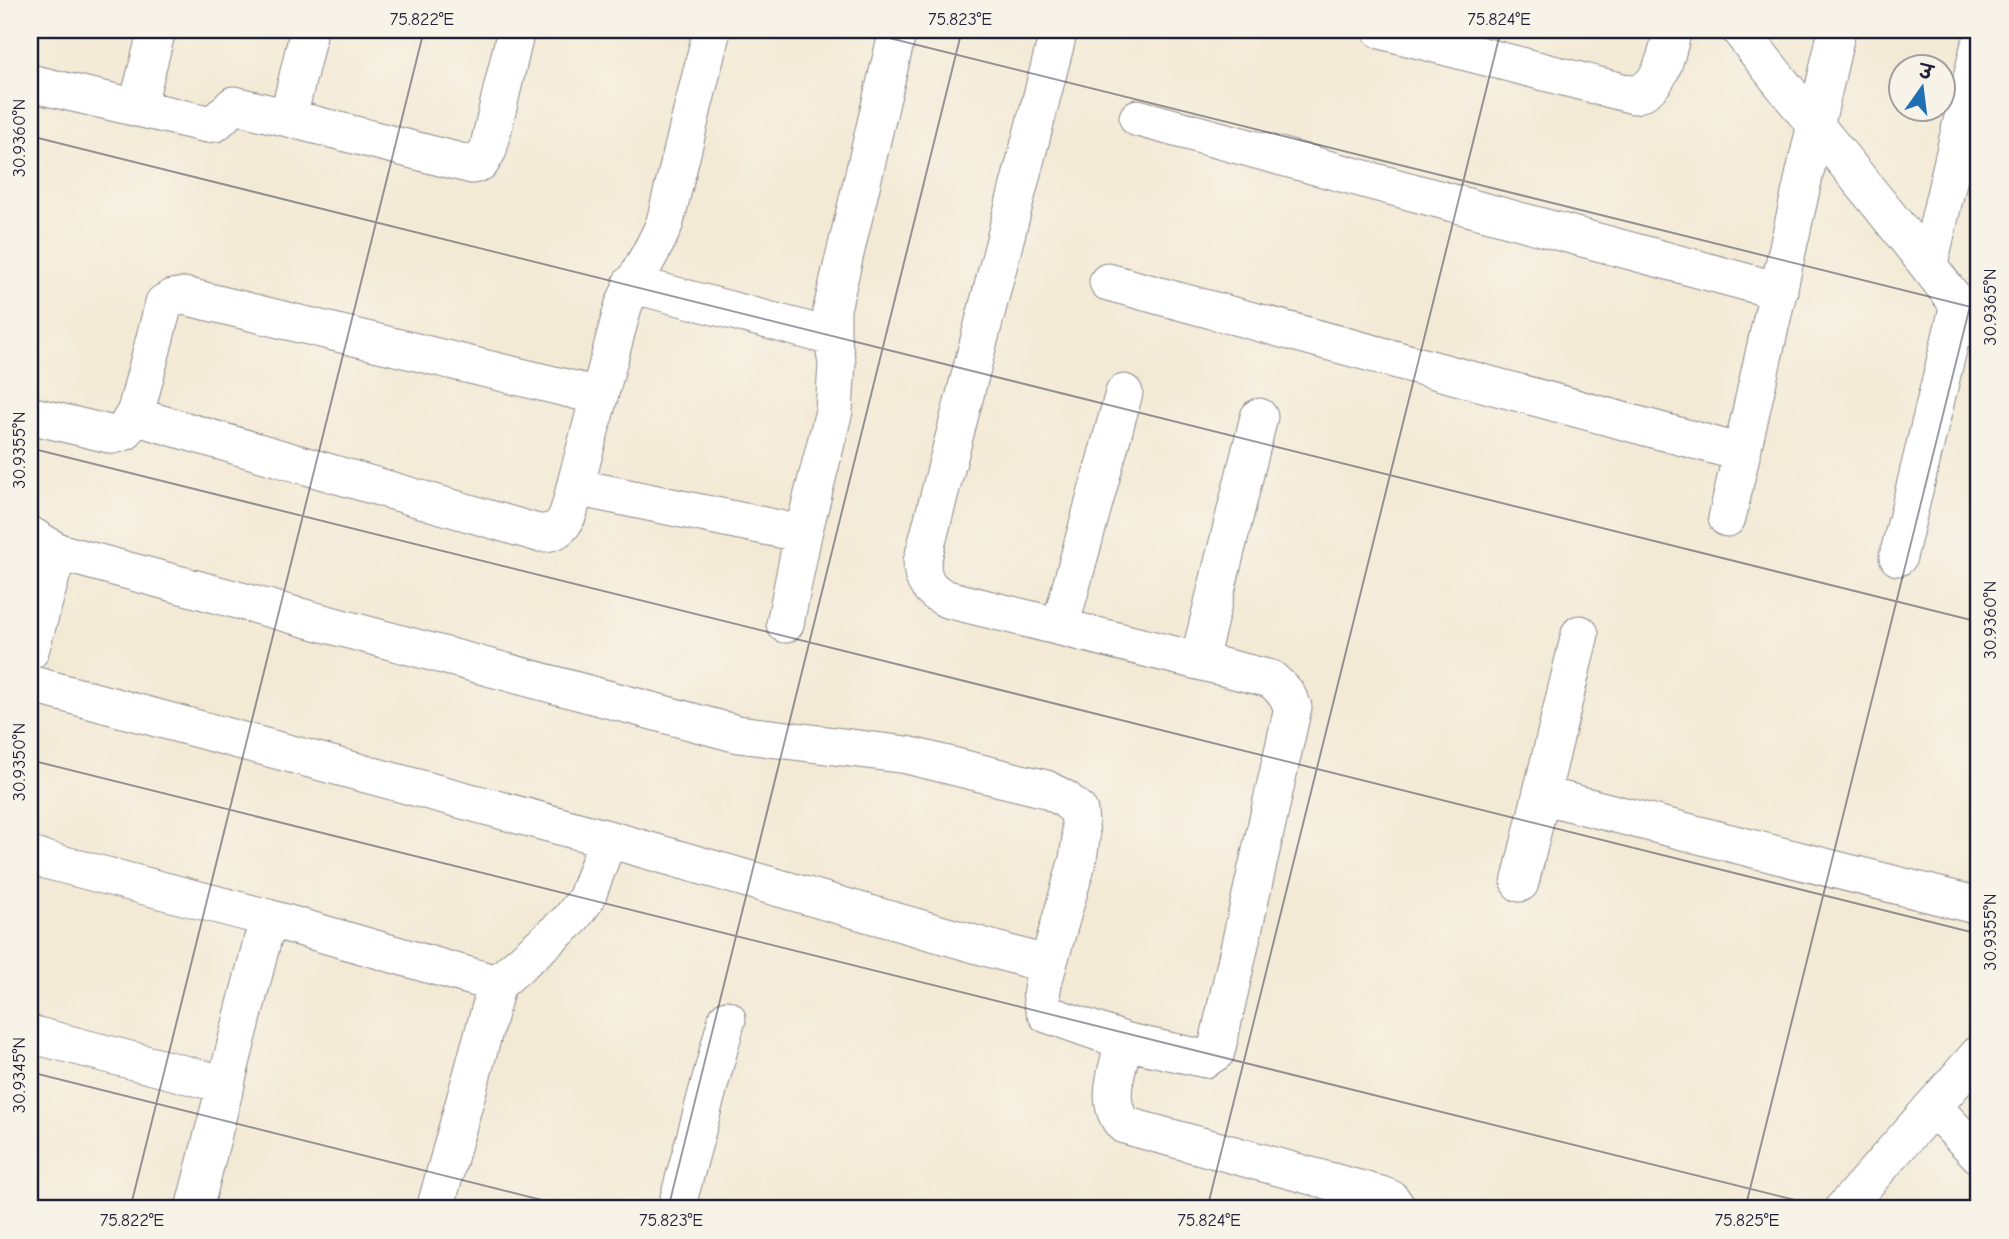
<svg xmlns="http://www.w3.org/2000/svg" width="2009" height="1239" font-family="'Comic Neue','Playpen Sans Deva',sans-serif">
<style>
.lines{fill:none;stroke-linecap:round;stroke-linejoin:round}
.minor-casing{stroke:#8a8688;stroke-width:39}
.minor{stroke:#fff;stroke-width:37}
.ticks{fill:none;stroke:#22223b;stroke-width:2;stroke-opacity:0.45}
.neatline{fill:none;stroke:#22223b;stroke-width:2.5}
.ticks-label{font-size:18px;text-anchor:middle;fill:#22223b}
</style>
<rect width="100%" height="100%" fill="#f7f3e8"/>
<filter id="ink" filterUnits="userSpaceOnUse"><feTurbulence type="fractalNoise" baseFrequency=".0143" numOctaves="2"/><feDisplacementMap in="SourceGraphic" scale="14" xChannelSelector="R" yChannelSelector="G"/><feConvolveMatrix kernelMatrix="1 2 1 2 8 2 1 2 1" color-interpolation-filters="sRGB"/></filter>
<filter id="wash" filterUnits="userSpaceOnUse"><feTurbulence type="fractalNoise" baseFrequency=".00686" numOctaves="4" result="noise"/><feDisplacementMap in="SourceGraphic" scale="28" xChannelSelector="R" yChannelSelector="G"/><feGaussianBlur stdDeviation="1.57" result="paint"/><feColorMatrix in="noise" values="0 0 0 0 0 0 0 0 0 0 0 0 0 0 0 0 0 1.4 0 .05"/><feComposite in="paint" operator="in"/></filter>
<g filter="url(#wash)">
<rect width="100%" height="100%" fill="#f3ead5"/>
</g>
<g filter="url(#ink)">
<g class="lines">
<defs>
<path id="minor" d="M1059 30 922 562C922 582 930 591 947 599L1271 679 1285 692 1293 707 1216 1052 1205 1059 1124 1041
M1381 30 1634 95C1662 88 1666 54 1673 30
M1740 30C1818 132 1903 229 1979 332
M30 83 207 124 215 123 234 105 288 118 309 30
M137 108 157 30
M288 118 472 165 481 162 488 150 516 30
M1138 118 1779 291
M1929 264 1979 48
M1108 282 1742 453
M631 284 832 337
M30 415 113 435 124 432 136 411 164 303 173 298 184 296 599 396
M134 416 538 533C568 535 569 510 575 487L803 534
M575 487 623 307C634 277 654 252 665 222L712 30
M1727 518 1837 30
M30 535 58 552 738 734 907 755 1046 789 1065 799 1079 811 1081 838 1078 859 1048 965 608 839 30 684
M1898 557 1959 304
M785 624 803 534 834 411 837 363 832 337V309L898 30
M1060 627 1124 393
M30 651 58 552
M1199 660 1259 417
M1541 795 1979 906
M30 856 268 918 497 984 570 920 586 899 608 839
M1520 883 1580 634
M1048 965C1043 984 1037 997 1047 1014L1124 1041C1118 1069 1103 1102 1124 1125L1381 1195 1391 1199 1398 1209
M30 1034 226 1085
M1933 1107 1979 1155
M194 1209 268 918
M435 1209 497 984
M676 1209 727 1019
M1843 1209 1979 1054"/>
</defs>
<use href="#minor" class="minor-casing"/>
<use href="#minor" class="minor"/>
</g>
</g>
<path class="ticks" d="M857 30 1979 309M30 136 1979 622M30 448 1979 934M30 760 1831 1209M30 1072 578 1209M130 1209 424 30M668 1209 962 30M1207 1209 1501 30M1745 1209 1979 270"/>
<rect width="2009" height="1239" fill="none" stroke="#f7f3e8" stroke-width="77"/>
<g transform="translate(1922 88) rotate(14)"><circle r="33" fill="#f7f3e8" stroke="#a29fa3" stroke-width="2"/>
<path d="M0-5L12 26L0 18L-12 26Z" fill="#1f6fb2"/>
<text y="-10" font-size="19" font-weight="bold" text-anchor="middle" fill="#22223b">उ</text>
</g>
<rect x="38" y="38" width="1932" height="1162" class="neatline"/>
<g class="ticks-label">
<text x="422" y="25">75.822°E</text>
<text x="960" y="25">75.823°E</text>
<text x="1499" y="25">75.824°E</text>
<text transform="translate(19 138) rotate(-90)" y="6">30.9360°N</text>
<text transform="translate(1990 307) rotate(-90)" y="6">30.9365°N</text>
<text transform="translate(19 450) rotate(-90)" y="6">30.9355°N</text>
<text transform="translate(1990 620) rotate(-90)" y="6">30.9360°N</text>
<text transform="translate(19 762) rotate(-90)" y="6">30.9350°N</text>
<text transform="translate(1990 932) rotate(-90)" y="6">30.9355°N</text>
<text transform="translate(19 1075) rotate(-90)" y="6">30.9345°N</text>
<text x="132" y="1226">75.822°E</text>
<text x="671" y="1226">75.823°E</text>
<text x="1209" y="1226">75.824°E</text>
<text x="1747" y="1226">75.825°E</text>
</g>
</svg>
